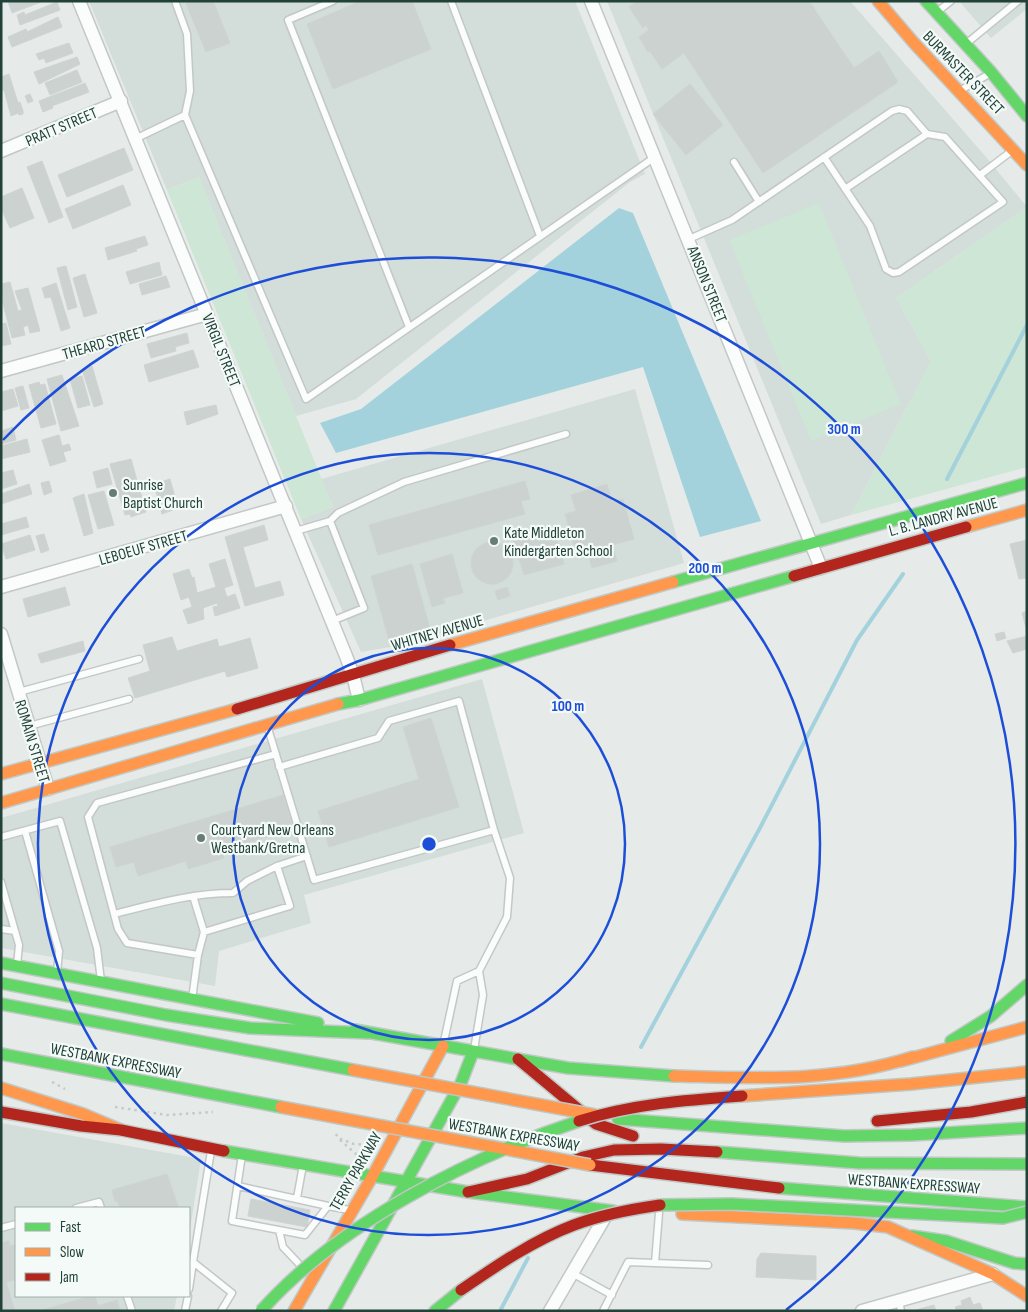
<svg xmlns="http://www.w3.org/2000/svg" width="1028" height="1312" font-family="'Sofia Sans Condensed',sans-serif">
<style>
.built{fill:#d3ddd9}
.green{fill:#cee6d5}
.water{fill:#a4d2dc}
.lines{fill:none;stroke-linecap:round;stroke-linejoin:round}
.stream{stroke:#a4d2dc;stroke-width:4}
.building{fill:#ccd2d0;stroke:#ced4d2}
.lane-casing{stroke:#c3c8c6;stroke-width:9}
.street-casing{stroke:#c3c8c6;stroke-width:15}
.fast-casing{stroke:#c1c9c6;stroke-width:14}
.slow-casing{stroke:#c1c9c6;stroke-width:14}
.jam-casing{stroke:#c1c9c6;stroke-width:14}
.path{stroke:#c2cbc9;stroke-width:2.5;stroke-dasharray:2.5 4;stroke-linecap:butt}
.lane{stroke:#fbfcfc;stroke-width:6}
.street{stroke:#fbfcfc;stroke-width:12}
.fast{stroke:#63d668;stroke-width:11}
.slow{stroke:#ff974d;stroke-width:11}
.jam{stroke:#b3261e;stroke-width:11}
.fast-bridge-casing{stroke:#bdc7c4;stroke-width:14;stroke-linecap:butt}
.slow-bridge-casing{stroke:#bdc7c4;stroke-width:14;stroke-linecap:butt}
.jam-bridge-casing{stroke:#bdc7c4;stroke-width:14;stroke-linecap:butt}
.fast-bridge{stroke:#63d668;stroke-width:11}
.slow-bridge{stroke:#ff974d;stroke-width:11}
.jam-bridge{stroke:#b3261e;stroke-width:11}
.ring{fill:none;stroke:#1d4ed8;stroke-width:2.5}
.poi-dot{fill:#667c77;stroke:#f4faf7;stroke-width:2}
.labels{text-anchor:middle;stroke-width:4.5;stroke-linejoin:round;paint-order:stroke}
.street-label{font-size:16px;fill:#214139;stroke:#f4faf7}
.poi-label{font-size:16px;fill:#214139;stroke:#f4faf7;text-anchor:start}
.centre{fill:#1d4ed8;stroke:#f4faf7;stroke-width:2.5}
.ring-label{font-size:15px;text-anchor:middle;font-weight:bold;fill:#1d4ed8;stroke:#f4faf7;stroke-width:4.5;stroke-linejoin:round;paint-order:stroke}
</style>
<rect width="100%" height="100%" fill="#e6ebe9"/>
<path class="built" d="M89 1H575L645 174 630 182 356 399 296 416 199 177 167 190Z
M607 1H850L986 157 1027 207 896 298 931 361 851 515 821 524Z
M959 1H1027V9L991 38Z
M635 389 684 563 396 646 361 652 301 519 333 507 321 479Z
M482 679 524 833 304 895 311 923 219 951 215 986 1 948V818Z
M1 1123 201 1159 189 1236V1208H16V1296H177L174 1311H1Z"/>
<path class="green" d="M199 177 333 507 301 519 167 190Z
M819 203 901 404 811 441 729 240Z
M1027 207V467L851 515 931 361 896 298Z"/>
<path class="water" d="M619 208 633 213 761 521 700 537 643 367 336 453 320 423 361 409Z"/>
<g class="lines">
<path class="stream" d="M947 479 1027 325
M641 1047 761 826 857 640 903 574
M500 1311 528 1258"/>
</g>
<path class="building" d="M8 1H40L41 2 12 13Z
M185 1H213L230 43 206 52Z
M361 1H412L431 49 333 89 307 24Z
M637 1H809L854 68 879 51 898 82 763 173 684 53 662 69 650 51 648 52 639 37 649 30 646 25 643 28 629 7Z
M57 2 60 10 20 25 17 15 24 12 25 15Z
M58 17 62 27 12 47 8 37 26 29 27 32Z
M69 43 73 53 46 63 44 58 39 60 36 54Z
M77 57 80 64 39 84 34 72Z
M77 70 82 82 50 95 45 83Z
M9 74 18 103 20 102 23 111V114L19 115 18 113 11 116 4 90 1 91V77Z
M85 83 89 92 52 106 53 108 43 112 39 101Z
M690 84 723 125 686 155 653 114Z
M30 94 33 101 28 103 25 96Z
M124 148 133 170 67 197 58 175Z
M42 161 63 217 49 223 27 167Z
M123 185 131 205 73 229 65 209Z
M22 188 34 218 10 228 1 208V197Z
M145 236 148 245 136 249 137 251 108 260 105 248Z
M159 262 162 275 130 284 126 272Z
M66 266 77 307 68 310 57 268Z
M85 274 97 313 84 317 73 278Z
M166 276 170 287 142 295 139 284Z
M10 282 18 311 22 310 15 291 28 288 40 331 30 333 28 325 23 327 25 335 12 338 1 296V284Z
M56 283 70 328 61 331 51 297 45 298 42 288Z
M6 323 11 344 1 346V324Z
M187 333 189 343 175 347 176 351 151 358 147 344Z
M193 350 199 367 149 382 144 365Z
M92 366 103 404 94 407 82 369Z
M62 375 79 426 61 431 47 379Z
M82 376 90 405 78 408 70 379Z
M39 382 40 385 45 384 56 424 41 428 29 385Z
M23 386 29 408 21 410 15 388Z
M13 389 18 406 1 411V392Z
M216 405 218 414 187 425 184 412Z
M13 427 16 440 1 444V431Z
M59 435 62 446 69 444 71 450 63 452 66 461 50 466 42 440Z
M27 439 30 452 1 459V446Z
M131 459 146 512 131 517 130 514 125 515 110 464Z
M108 468 112 484 97 488 93 472Z
M13 470 17 484 1 489V473Z
M170 479 178 508 162 514 154 484Z
M49 481 52 492 44 495 41 483Z
M525 481 530 499 521 501 525 514 378 555 369 525Z
M29 484 32 494 1 504V494Z
M607 484 612 502 623 499 634 539 612 545 617 561 592 568 588 553 577 556 565 514 576 511 571 495Z
M104 491 114 525 98 529 88 495Z
M84 494 93 533 84 536 73 498Z
M26 517 29 527 1 535V524Z
M264 525 268 540 243 547 255 588 280 581 284 595 245 606 225 537Z
M547 529 548 535 555 533 564 564 524 575 513 539Z
M44 534 49 550 41 553 36 536Z
M30 535 35 550 6 559 1 544Z
M1027 540V578L1019 579 1010 544Z
M471 563a21 21 0 1 1 42 0a21 21 0 1 1-42 0Z
M452 554 463 593 443 598 445 603 432 607 420 564Z
M225 559 233 585 224 588 227 597 235 594 240 608 215 616 213 607 218 606 217 603 203 608 204 619 188 624 183 610 192 607 189 597 181 600 173 574 189 569 192 578 194 577 197 593 216 587 209 564Z
M412 564 430 629 389 640 371 576Z
M65 587 70 605 28 617 23 599Z
M507 587 510 596 498 600 495 591Z
M1027 611V627L1026 628 1022 613Z
M1004 632 1006 638 997 641 995 634Z
M1027 636V649L1013 653 1007 641Z
M172 637 177 651 217 639 219 647 250 638 258 668 227 677 225 671 135 698 128 678 150 671 143 645Z
M83 641 85 651 41 663 38 654Z
M431 718 459 807 329 847 318 811 419 779 403 727Z
M283 795 293 829 222 851 224 858 188 869 186 861 138 876 134 862 116 867 110 847Z
M167 1174 178 1206 177 1208H120L117 1201H115L112 1190Z
M251 1199 310 1210 307 1227 248 1216Z
M9 1241 10 1246 16 1244V1280L6 1282 15 1311H1V1243Z
M761 1253 816 1256V1280L756 1277 757 1259Z
M91 1296H95L98 1306 117 1300 120 1311H39Z
M970 1297 973 1305 980 1303 983 1311H957L955 1307 962 1305 961 1301Z
M934 1305 936 1311H916V1310Z"/>
<g class="lines">
<defs>
<path id="lane" d="M175 1 187 34 190 91 185 115
M333 1 288 20 409 327
M451 1 540 236
M937 12 951 1
M967 43 1018 1
M961 90 991 73
M137 138 185 115 306 399 655 157
M734 162 759 202
M980 175 1013 150
M845 189 927 134
M689 239 732 220 892 111 899 109 907 111 927 134 945 137 1003 202 899 272 893 273 886 269 870 226 824 157
M330 521 338 513 404 482 566 434
M296 531 330 521 364 608 332 621
M19 692 139 659
M267 725 314 880 494 830 459 701 389 721 378 738 279 767
M29 726 129 699
M25 831 59 951 57 973
M1 837 60 821 97 948 101 981
M1 882 19 945 17 965
M193 896 204 932
M114 914C154 904 192 893 233 893L247 881 277 866
M1 929 15 931
M198 955 204 932 290 906 277 866 307 856
M479 971 507 917 510 878 494 830
M192 999 198 955 127 943 118 929 88 817 97 803 276 754
M443 1046 457 981 479 971 483 995 474 1050
M211 1151 193 1262 232 1293 221 1311
M238 1186 328 1206 305 1235 232 1221 242 1155
M297 1198 303 1165
M328 1206 349 1210
M76 1208 99 1202 101 1208
M1 1228 16 1224
M279 1230 283 1247 301 1266
M655 1263 659 1213
M572 1273 612 1295
M189 1289 193 1262
M127 1296 132 1311
M899 1300 901 1311
M185 1311 188 1296
M603 1311 628 1262 708 1265"/>
<path id="street" d="M79 1 346 656 353 675 359 700
M591 1 821 568
M1 151 121 101
M1 371 207 314
M1 587 286 506
M1 634 48 789
M550 1311 605 1217
M862 1311 993 1274"/>
<path id="fast" d="M926 1 991 72 1027 116
M673 582 1027 483
M338 704 359 700 794 576
M1 963 318 1023
M1 983 166 1015 250 1028 368 1033
M355 1030 568 1068 674 1076
M951 1041 991 1016 1027 985
M618 1119 844 1136 912 1135 1027 1128
M224 1151 468 1192 613 1211
M717 1152 859 1163 1027 1164
M779 1188 1027 1207
M912 1236 946 1241 1014 1263 1027 1264
M334 1311 461 1083 473 1052
M435 1311 461 1290"/>
<path id="slow" d="M878 1 914 43 1027 165
M966 527 1027 510
M450 645 673 582
M1 774 237 709
M1 803 338 704
M901 1061 1027 1027
M674 1076C758 1078 831 1083 913 1057
M1 1088 83 1114 121 1130
M682 1214 854 1223 888 1227 993 1274 1027 1296
M294 1311 372 1177 443 1046"/>
<path id="jam" d="M794 576 966 527
M237 709 450 645
M518 1059 596 1124 633 1136
M1 1112 81 1126 121 1130 224 1151
M877 1121 971 1112 1027 1102
M590 1165 779 1188
M468 1192 527 1179 583 1157 614 1150 661 1149 717 1152"/>
</defs>
<use href="#lane" class="lane-casing"/>
<use href="#street" class="street-casing"/>
<use href="#fast" class="fast-casing"/>
<use href="#slow" class="slow-casing"/>
<use href="#jam" class="jam-casing"/>
<path class="path" d="M52 1082 65 1089
M115 1107 167 1115 213 1112
M336 1134 338 1138 354 1144 374 1145
M340 1140 356 1154 366 1157"/>
<use href="#lane" class="lane"/>
<use href="#street" class="street"/>
<use href="#fast" class="fast"/>
<use href="#slow" class="slow"/>
<use href="#jam" class="jam"/>
<defs>
<path id="fast-bridge" d="M1 1004 353 1070
M1 1054 281 1107
M660 1205 732 1204 1003 1218 1027 1212
M261 1311C338 1224 470 1157 579 1121"/>
<path id="slow-bridge" d="M353 1070 595 1115
M742 1096 911 1084 1027 1072
M281 1107 590 1165"/>
<path id="jam-bridge" d="M579 1121C632 1104 687 1100 742 1096
M461 1290C496 1266 534 1240 574 1225 601 1215 632 1209 660 1205"/>
</defs>
<use href="#fast-bridge" class="fast-bridge-casing"/>
<use href="#slow-bridge" class="slow-bridge-casing"/>
<use href="#jam-bridge" class="jam-bridge-casing"/>
<use href="#fast-bridge" class="fast-bridge"/>
<use href="#slow-bridge" class="slow-bridge"/>
<use href="#jam-bridge" class="jam-bridge"/>
</g>
<g class="ring">
<circle cx="429" cy="844" r="196"/>
<circle cx="429" cy="844" r="391"/>
<path d="M3 440A587 587 0 1 1 786 1310"/>
</g>
<g class="poi-dot">
<circle cx="113" cy="493" r="5"/>
<circle cx="494" cy="541" r="5"/>
<circle cx="201" cy="838" r="5"/>
</g>
<g class="labels">
<g class="street-label">
<text transform="translate(964 72) rotate(46)" y="6">BURMASTER STREET</text>
<text transform="translate(61 126) rotate(-23)" y="6">PRATT STREET</text>
<text transform="translate(708 284) rotate(68)" y="6">ANSON STREET</text>
<text transform="translate(104 342) rotate(-16)" y="6">THEARD STREET</text>
<text transform="translate(222 350) rotate(68)" y="6">VIRGIL STREET</text>
<text transform="translate(943 516) rotate(-15)" y="6">L. B. LANDRY AVENUE</text>
<text transform="translate(143 547) rotate(-16)" y="6">LEBOEUF STREET</text>
<text transform="translate(437 632) rotate(-16)" y="6">WHITNEY AVENUE</text>
<text transform="translate(33 741) rotate(73)" y="6">ROMAIN STREET</text>
<text transform="translate(116 1060) rotate(11)" y="6">WESTBANK EXPRESSWAY</text>
<text transform="translate(514 1134) rotate(10)" y="6">WESTBANK EXPRESSWAY</text>
<text transform="translate(355 1171) rotate(-60)" y="6">TERRY PARKWAY</text>
<text transform="translate(914 1183) rotate(4)" y="6">WESTBANK EXPRESSWAY</text>
</g>
<g class="poi-label">
<text x="123" y="490">Sunrise<tspan x="123" dy="18">Baptist Church</tspan></text>
<text x="504" y="538">Kate Middleton<tspan x="504" dy="18">Kindergarten School</tspan></text>
<text x="211" y="835">Courtyard New Orleans<tspan x="211" dy="18">Westbank/Gretna</tspan></text>
</g>
</g>
<circle cx="429" cy="844" r="8" class="centre"/>
<g class="ring-label">
<text x="844" y="434">300 m</text>
<text x="705" y="573">200 m</text>
<text x="568" y="711">100 m</text>
</g>
<rect width="1028" height="1312" fill="none" stroke="#214139" stroke-width="5"/>
<rect x="15" y="1207" width="175" height="90" fill="#f4faf7" stroke="#a0b0ab"/>
<rect x="25" y="1223" width="25" height="8" fill="#63d668" stroke="#a0b0ab"/>
<text x="60" y="1232" font-size="15" fill="#214139">Fast</text>
<rect x="25" y="1248" width="25" height="8" fill="#ff974d" stroke="#a0b0ab"/>
<text x="60" y="1257" font-size="15" fill="#214139">Slow</text>
<rect x="25" y="1273" width="25" height="8" fill="#b3261e" stroke="#a0b0ab"/>
<text x="60" y="1282" font-size="15" fill="#214139">Jam</text>
</svg>
